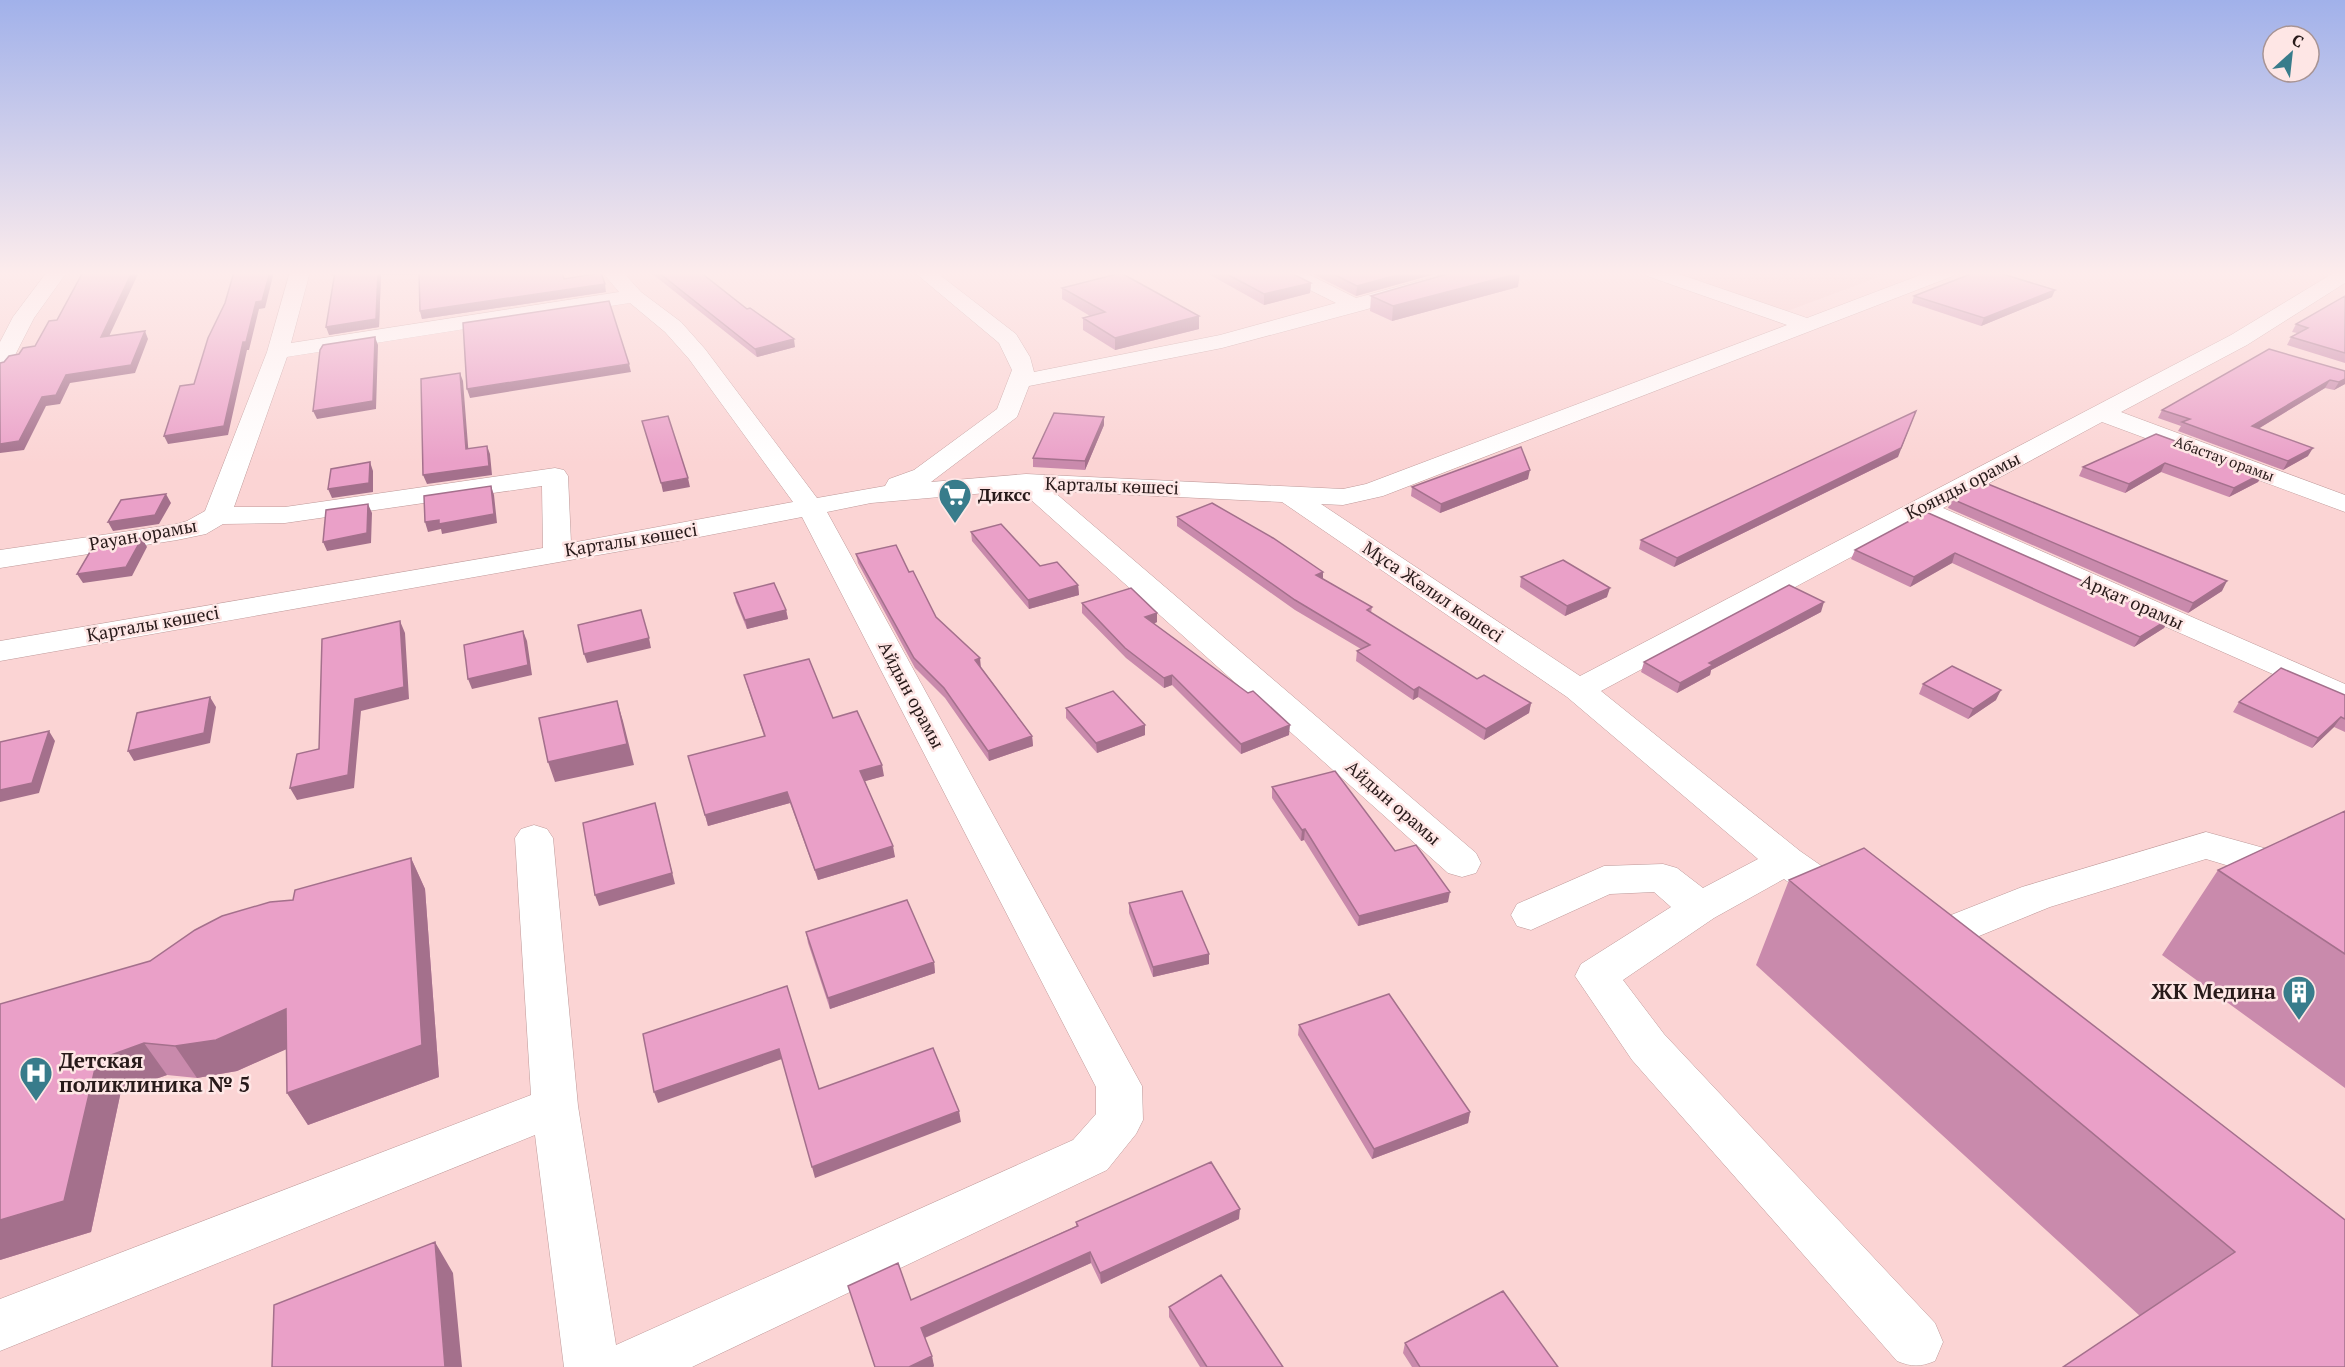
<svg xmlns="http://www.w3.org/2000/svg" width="2345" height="1367" font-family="'PT Serif',serif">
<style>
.built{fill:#f5c6c6}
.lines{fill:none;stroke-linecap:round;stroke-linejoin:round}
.minor-casing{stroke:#be9999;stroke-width:1}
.minor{fill:#fff;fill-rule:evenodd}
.wall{fill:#c98aac}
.shaded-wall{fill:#a4708c}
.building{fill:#eaa0c8;stroke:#a4708c;stroke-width:1.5}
.labels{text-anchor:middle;stroke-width:5;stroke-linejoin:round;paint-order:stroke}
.far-street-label{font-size:15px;fill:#281a1a;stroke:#fee6e5}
.street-label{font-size:18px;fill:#281a1a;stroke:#fee6e5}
.poi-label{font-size:18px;font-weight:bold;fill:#281a1a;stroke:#fee6e5;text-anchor:start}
.near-poi-label{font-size:21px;font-weight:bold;fill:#281a1a;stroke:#fee6e5;text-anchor:end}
</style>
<rect width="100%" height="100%" fill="#fbd4d4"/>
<path class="built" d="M1658 272H1892L1782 313Z"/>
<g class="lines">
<defs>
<path id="minor" d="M47 272H67L34 318 11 363 8 368 0 370V342L13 317Z
M290 272H310L291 343 619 292 602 272H623L641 292 681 322 705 349 817 498 885 486 889 479 914 470 997 409 1012 370 999 343 914 272H936L1016 334 1030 357 1034 372 1220 335 1336 303 1282 276 1279 272H1304L1356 298 1451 272H1483L1480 276 1364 310 1222 348 1029 386 1017 417 931 482 1026 474 1343 489 1366 484 1787 325 1647 276 1644 272H1673L1807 318 1928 272H1956L1953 276 1383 496 1343 505 1321 504 1580 676 2231 335 2335 272H2345V283L2247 345 2121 412 2345 495V512L2102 422 1943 508 2345 684V706L1922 519 1601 691 1800 851 1856 890 1862 900 1856 910 1842 915 1828 910 1784 879 1714 918 1623 980 1664 1034 1935 1323 1943 1342 1935 1361C1920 1367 1912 1367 1897 1361L1632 1060 1575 976 1581 964 1671 907 1654 892 1610 894 1531 930 1517 926 1511 915 1517 904 1604 866 1663 864 1677 868 1703 888 1758 859 1567 697 1282 502 1053 491 1476 853 1481 863 1476 873 1462 877 1448 873 1020 490 871 503 827 512 1142 1086 1143 1120 1136 1134 1107 1170 692 1367H564L535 1135 0 1351V1299L531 1095 515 838 521 829 534 825 547 829 553 838 578 1106 616 1345 1073 1140 1096 1114V1087L802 517 689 539 0 661V641L543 548 542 486 285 523 223 524 206 534 177 540 0 568V550L177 524 187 521 205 511 267 352ZM630 303 665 332 689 359 793 502 571 543 568 476 564 470 555 468 285 507H234L287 357Z
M2206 832 2264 848 2307 867 2340 876 2345 875V904L2341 905 2281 888 2236 868 2206 859 2050 907 1923 959 1908 954 1902 943 1908 932 2022 887Z"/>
</defs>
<use href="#minor" class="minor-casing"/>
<use href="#minor" class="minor"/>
</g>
<path class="wall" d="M331 272H562L564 279 606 292 422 319 420 311 419 275H381L379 327 329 335 335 276H332Z
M650 272H700L795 347 757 357Z
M1205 272H1289L1311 283 1310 293 1264 305Z
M1309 272H1442L1356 296Z
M1518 287 1392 321 1370 311 1371 296Z
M1062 288 1199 316V329L1115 350 1083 330V318L1090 316 1062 299Z
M1914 296 2052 297 1981 326 1912 303Z
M2345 296V363L2287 345 2291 337 2297 333 2292 332 2296 324Z
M2345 371V384L2334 390 2325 388 2258 429 2308 456 2283 470 2178 431 2181 426 2158 418 2162 410Z
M1104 425 1085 470 1033 467V458Z
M2156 434 2263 473 2258 482 2229 497 2161 472 2125 493 2079 476 2083 467Z
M1898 457 1674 567 1639 549 1641 540Z
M1528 479 1440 513 1411 496 1412 487Z
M1952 499 2222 591 2188 613 1948 508Z
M1926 512 2169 619 2164 628 2134 647 1952 563 1910 587 1851 559 1855 550Z
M1177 517 1323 572V579L1372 607 1371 613 1477 679 1531 703 1529 713 1484 740 1418 697 1413 700 1356 661 1357 651 1361 649 1295 610 1177 526Z
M971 532 1078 585 1079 595 1029 609 972 541Z
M856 554 909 572 936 617 981 667 1032 736 1033 746 989 761 945 698 915 668 858 563Z
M1521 577 1607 597 1565 616 1520 587Z
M734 593 786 610 788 619 747 629 736 602Z
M1082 603 1157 622 1154 624 1289 735 1241 754 1172 685 1164 688 1126 658 1082 613Z
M1821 612 1711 670 1710 675 1677 693 1641 672 1644 662Z
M744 675 833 718 884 776 865 781 895 857 818 880 790 803 708 826 691 766 764 736 747 685Z
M1923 684 1996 700 1968 719 1919 694Z
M2345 695V732L2334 727 2312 748 2233 712 2239 702Z
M1066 708 1145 735 1097 753 1066 718Z
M1272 787 1395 851 1448 902 1358 926 1304 840 1301 841 1272 798Z
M2345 811V1088L2162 955 2218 870Z
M411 858 425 889 439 1077 308 1125 287 1093 286 1049 237 1071 197 1078 167 1075 121 1091 91 1232 0 1260 150 961 293 900Z
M1789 880 2345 1220 2140 1316 1756 965Z
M1129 903 1209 954V964L1153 977 1129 913Z
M806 932 934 962 935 973 830 1009 808 943Z
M1299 1025 1470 1112 1468 1123 1372 1159 1298 1035Z
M1239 1219 1101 1284 1091 1263 925 1338 934 1366 933 1367H875L848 1286 911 1300 1076 1226V1222Z
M1169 1307 1283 1367H1200L1169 1317Z
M1405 1343 1558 1367H1412L1403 1353Z"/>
<path class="shaded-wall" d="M132 272H139L105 345 101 337Z
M270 272H274L265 308 259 309 249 350H247L228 435 168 444 164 436 243 342 256 302Z
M378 272H380L381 275 379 327 329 335 326 327Z
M1408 272H1442L1356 296 1357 286Z
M1520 273 1518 287 1392 321 1393 306Z
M1311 283 1310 293 1264 305V294Z
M605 284 606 292 422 319 420 311Z
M2055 290 2052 297 1981 326 1984 318Z
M1199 316V329L1115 350V338Z
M145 331 148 339 135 373 70 383 60 404 46 406 24 450 0 453V444L42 397 66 375Z
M375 337 378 345 376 409 317 419 313 411Z
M794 339 795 347 757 357 755 349Z
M629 364 631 372 470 398 467 389Z
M460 373 463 381 469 458 466 449Z
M2345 379V384L2334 390 2339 382Z
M2330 380 2325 388 2248 435 2252 426Z
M1916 411 1898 457 1674 567 1677 558Z
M1104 417V425L1085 470V461Z
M487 446 490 454 492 475 427 484 423 475Z
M2313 448 2308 456 2283 470 2288 461Z
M370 462 373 471V492L332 498 328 489Z
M2165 463 2161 472 2125 493 2129 484Z
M1530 470 1528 479 1440 513 1441 504Z
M2263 473 2258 482 2229 497 2234 488Z
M688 478 690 487 663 492 661 483Z
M491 486 494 495 497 523 442 534 441 529 428 532 425 522Z
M166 494 171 503 159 524 113 531 108 522Z
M368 504 372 513 371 543 327 551 323 542Z
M142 538 147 547 132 576 83 583 77 574Z
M1955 553 1952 563 1910 587 1914 577Z
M1323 572V582L1316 575Z
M2227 581 2222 591 2188 613 2193 603Z
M1078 585 1079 595 1029 609 1028 600Z
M1610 588 1607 597 1565 616 1567 606Z
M1824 602 1821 612 1711 670 1710 675 1677 693 1680 683 1709 663Z
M786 610 788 619 747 629 745 620Z
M1157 613V622L1145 627V617Z
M2169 619 2164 628 2134 647 2140 637Z
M400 621 405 633 409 699 361 711 354 788 297 800 290 788 355 699Z
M523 631 527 641 532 675 472 689 468 679Z
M649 638 651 648 587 663 584 654Z
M980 658 981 668 975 660Z
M1172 675V685L1164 688V678Z
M1419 687 1418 697 1413 700 1414 690Z
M2001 690 1996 700 1968 719 1973 709Z
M210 697 216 707 210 743 134 761 128 751Z
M617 701 623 721 634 765 555 782 548 762Z
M1531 703 1529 713 1484 740 1486 729Z
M2341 717 2334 727 2312 748 2318 738Z
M1145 725V735L1097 753 1096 743Z
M1290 725 1289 735 1241 754V744Z
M49 731 55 741 39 793 0 802V790Z
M1032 736 1033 746 989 761 988 751Z
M882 765 884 776 862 782 860 771Z
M787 792 790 803 708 826 705 815Z
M655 803 675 884 599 906 595 895Z
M1305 829 1304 840 1301 841 1302 830Z
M893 846 895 857 818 880 815 870Z
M411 858 425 889 439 1077 308 1125 287 1093Z
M1450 892 1448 902 1358 926 1359 916Z
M1209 954V964L1153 977V967Z
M934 962 935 973 830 1009 828 998Z
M286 1009 305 1041 237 1071 197 1078 175 1046Z
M144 1043 167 1075 121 1091 91 1232 0 1260V1220L97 1060Z
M779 1049 782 1059 658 1103 654 1092Z
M959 1111 961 1122 815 1178 812 1167Z
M1470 1112 1468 1123 1372 1159 1374 1149Z
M1240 1209 1239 1219 1101 1284 1100 1273Z
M435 1242 453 1273 462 1367H445Z
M1090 1252 1091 1263 924 1338 921 1328Z
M932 1356 934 1366 933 1367H909Z"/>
<path class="building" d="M83 272H132L101 337 145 331 131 365 66 375 56 395 42 397 19 441 0 444V363L4 362 9 356 19 354 23 348 35 346 49 321 57 320Z
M234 272H270L262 301 256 302 246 342H243L224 426 164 436 180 386 194 384 208 338 225 303Z
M335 272H378L376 319 326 327Z
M419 272H562L564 279 601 273 605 284 420 311Z
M658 272H700L747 309 750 308 794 339 755 349Z
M1223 272H1289L1311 283 1264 294Z
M1329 272H1408L1357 286Z
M1454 272 1520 273 1393 306 1371 296Z
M1976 272H1996L2055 290 1984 318 1914 296Z
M1121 273 1199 316 1115 338 1083 318 1105 312 1062 288Z
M2345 296V353L2291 337 2308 328 2296 324Z
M609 301 629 364 467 389 463 323Z
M375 337 373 401 313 411 320 350 323 345Z
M2269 349 2345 371V379L2339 382 2330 380 2252 426 2313 448 2288 461 2182 422 2190 419 2162 410Z
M460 373 466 449 487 446 489 466 423 475 421 379Z
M1916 411 1901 448 1677 558 1641 540Z
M1054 413 1104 417 1085 461 1033 458Z
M668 416 688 478 661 483 642 421Z
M2156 434 2263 473 2234 488 2165 463 2129 484 2083 467Z
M1521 447 1530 470 1441 504 1412 487Z
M370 462 369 483 328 489 331 469Z
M1983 482 2227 581 2193 603 1952 499Z
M491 486 494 514 439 524V520L425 522 424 496Z
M166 494 155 515 108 522 121 500Z
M1212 503 1273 538 1323 572 1316 575 1372 607 1367 610 1477 679 1484 675 1531 703 1486 729 1419 687 1414 690 1357 651 1370 645 1295 600 1177 517Z
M368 504 367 533 323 542 326 510Z
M1926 512 2169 619 2140 637 1955 553 1914 577 1855 550Z
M1001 524 1040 566 1057 562 1078 585 1028 600 971 532Z
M142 538 126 567 77 574 94 545Z
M896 545 909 572 913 571 936 617 980 658 975 660 1032 736 988 751 944 688 914 658 856 554Z
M1563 560 1610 588 1567 606 1521 577Z
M774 583 786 610 745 620 734 593Z
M1789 585 1824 602 1709 663 1713 665 1680 683 1644 662Z
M1131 588 1157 613 1145 617 1248 693 1253 691 1290 725 1241 744 1172 675 1164 678 1125 648 1082 603Z
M641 610 649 638 584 654 578 625Z
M400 621 404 687 355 699 348 775 290 788 297 754 319 749 322 639Z
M523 631 528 665 468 679 464 645Z
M809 659 833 718 857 711 882 765 860 771 893 846 815 870 787 792 705 815 688 756 765 736 744 675Z
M1952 666 2001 690 1973 709 1923 684Z
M2281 668 2345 695V719L2341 717 2318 738 2239 702Z
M1113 691 1145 725 1096 743 1066 708Z
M210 697 204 733 128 751 137 713Z
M617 701 627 744 548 762 539 718Z
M49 731 32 783 0 790V742Z
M1335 771 1395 851 1416 845 1450 892 1359 916 1305 829 1302 830 1272 787Z
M655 803 672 873 595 895 583 823Z
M2345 811V954L2218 870Z
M1864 848 2345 1220V1367H2063L2235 1252 1789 880Z
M411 858 422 1045 287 1093 286 1009 216 1040 175 1046 144 1043 97 1060 64 1201 0 1220V1004L150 961 195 930 222 916 270 902 293 900 295 890Z
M1182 891 1209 954 1153 967 1129 903Z
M907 900 934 962 828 998 806 932Z
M787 986 819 1089 933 1048 959 1111 812 1167 779 1049 654 1092 643 1034Z
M1389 994 1470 1112 1374 1149 1299 1025Z
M1211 1162 1240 1209 1100 1273 1090 1252 921 1328 932 1356 909 1367H875L848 1286 898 1263 911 1300 1078 1226 1076 1222Z
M435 1242 445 1367H272L274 1305Z
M1221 1275 1283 1367H1207L1169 1307Z
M1503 1291 1558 1367H1420L1405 1343Z"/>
<linearGradient id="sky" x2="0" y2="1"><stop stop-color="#a1b1ea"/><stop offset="0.59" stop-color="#fdecec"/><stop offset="1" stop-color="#fdecec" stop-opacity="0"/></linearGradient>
<rect width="2345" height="463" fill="url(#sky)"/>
<defs>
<symbol id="supermarket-pin" viewBox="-11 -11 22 30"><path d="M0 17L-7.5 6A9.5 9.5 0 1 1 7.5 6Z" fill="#387c8b" stroke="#fee6e5"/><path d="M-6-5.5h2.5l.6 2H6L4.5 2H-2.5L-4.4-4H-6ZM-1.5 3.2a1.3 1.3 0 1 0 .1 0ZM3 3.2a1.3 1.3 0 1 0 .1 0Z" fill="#fff"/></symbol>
<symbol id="building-pin" viewBox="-11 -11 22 30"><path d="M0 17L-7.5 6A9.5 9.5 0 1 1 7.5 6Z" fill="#387c8b" stroke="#fee6e5"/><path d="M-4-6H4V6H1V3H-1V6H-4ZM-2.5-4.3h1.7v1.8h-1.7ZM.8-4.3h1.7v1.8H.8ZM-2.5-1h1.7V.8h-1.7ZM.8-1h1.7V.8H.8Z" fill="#fff"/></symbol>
<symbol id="hospital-pin" viewBox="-11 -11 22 30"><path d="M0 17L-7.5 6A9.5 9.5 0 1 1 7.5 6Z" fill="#387c8b" stroke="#fee6e5"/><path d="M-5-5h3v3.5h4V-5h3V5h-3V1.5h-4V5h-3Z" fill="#fff"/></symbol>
</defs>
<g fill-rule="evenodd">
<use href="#supermarket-pin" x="936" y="476" width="38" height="52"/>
<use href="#building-pin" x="2280" y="973" width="38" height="52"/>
<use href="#hospital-pin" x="17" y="1054" width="38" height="52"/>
</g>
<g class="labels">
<g class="far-street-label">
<text transform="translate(2224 459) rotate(20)" y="5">Абастау орамы</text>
</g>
<g class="street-label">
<text transform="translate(1112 486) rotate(2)" y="6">Қарталы көшесі</text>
<text transform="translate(1963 486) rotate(-27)" y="6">Қоянды орамы</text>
<text transform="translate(143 535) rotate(-10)" y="6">Рауан орамы</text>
<text transform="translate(631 540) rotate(-9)" y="6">Қарталы көшесі</text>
<text transform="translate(1433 592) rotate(34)" y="6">Мұса Жәлил көшесі</text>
<text transform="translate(2132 602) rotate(24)" y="6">Арқат орамы</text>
<text transform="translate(153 624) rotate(-10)" y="6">Қарталы көшесі</text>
<text transform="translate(911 695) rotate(62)" y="6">Айдын орамы</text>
<text transform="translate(1393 803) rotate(41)" y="6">Айдын орамы</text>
</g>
<g class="poi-label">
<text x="978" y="501">Диксс</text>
</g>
<g class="near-poi-label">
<text x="2276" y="999">ЖК Медина</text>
<text x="59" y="1068" text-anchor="start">Детская<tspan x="59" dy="24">поликлиника № 5</tspan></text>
</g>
</g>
<g transform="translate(2291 54) rotate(27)"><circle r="28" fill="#fee6e5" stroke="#a89494" stroke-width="1.5"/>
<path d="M0-4.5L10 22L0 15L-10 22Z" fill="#387c8b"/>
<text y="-9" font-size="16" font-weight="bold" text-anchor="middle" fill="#281a1a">С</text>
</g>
</svg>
